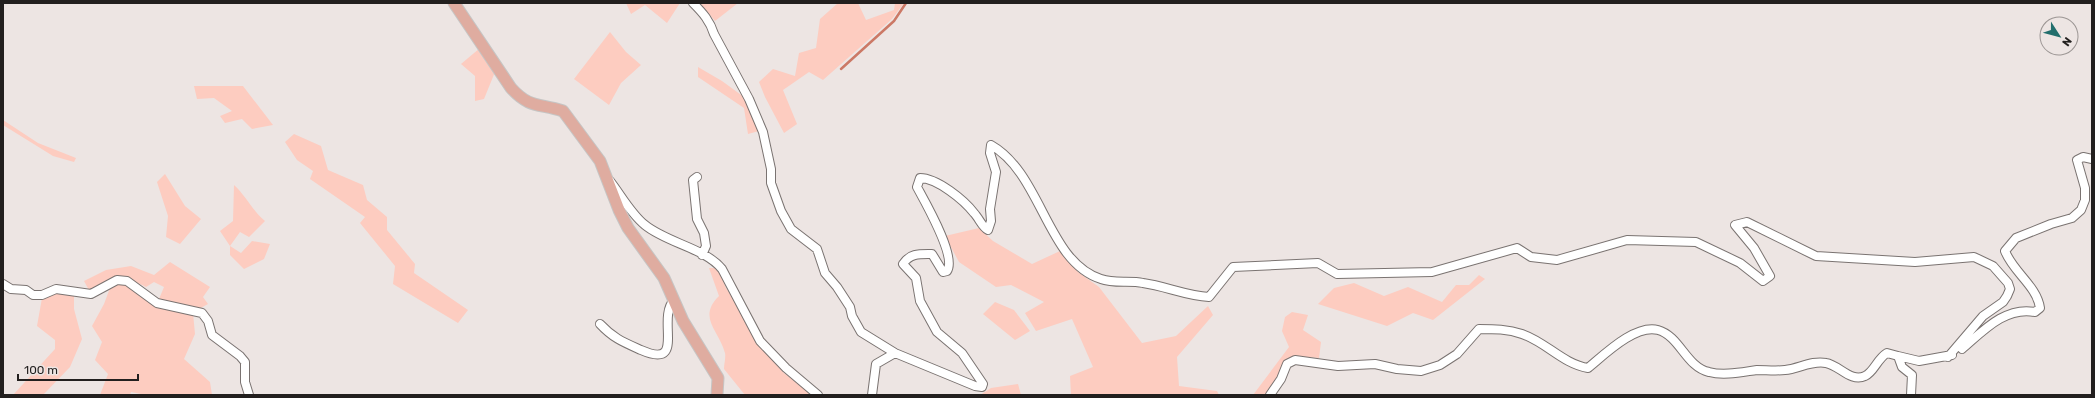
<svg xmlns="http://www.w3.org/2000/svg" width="2095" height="398" font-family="Rubik,sans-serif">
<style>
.green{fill:#fdccc0}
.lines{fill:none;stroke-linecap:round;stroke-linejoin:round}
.stream{stroke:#cc7966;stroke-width:2.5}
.minor-casing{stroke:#7a7371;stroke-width:10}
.major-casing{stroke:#c6c5c4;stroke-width:13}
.minor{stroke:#fff;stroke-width:8}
.major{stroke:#dfaca0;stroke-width:11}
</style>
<rect width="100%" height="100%" fill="#ede5e3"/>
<path class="green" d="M626 3H680L667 23 645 5 631 14Z
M700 3H738L715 21Z
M838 3H858L866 20 894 10 895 3H904L892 19 823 80 809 72 783 90 797 124 784 133 765 97 759 82 773 69 795 76 799 53 816 48 820 19Z
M610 32 626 52 641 65 621 83 609 105 574 79Z
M480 48 495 72 484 99 475 101V76L461 64Z
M698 67 722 81 748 100 759 131 748 134 744 108 698 77Z
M194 86H243L273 125 252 129 242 119 225 123 220 116 232 111 214 98 197 99Z
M3 120 38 143 76 158 74 162 53 156 3 125Z
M294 134 321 146 328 170 363 185 367 200 387 217V230L415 264 414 273 468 310 458 323 393 284 395 266 360 223 365 217 310 179 313 171 297 160 285 142Z
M165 174 185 206 201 219 180 244 166 237 168 216 157 182Z
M234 185C246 196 252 210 265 221L249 237 240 232 230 246 241 253 252 241 270 244 264 259 244 269 230 255V246L220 231 233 221Z
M979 228 993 241 1032 264 1060 251 1078 272 1099 287 1142 343 1176 336 1208 306 1213 315 1177 357 1179 386 1217 391 1219 395H1071L1070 376 1093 367 1072 319 1036 331 1025 313 1044 302 1011 285 996 287 959 262 945 236Z
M170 262 210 287 203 297 208 304 199 309 169 303 159 299 164 287 154 282 146 287C119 273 115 280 90 292L84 281 106 270 131 266 154 275Z
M709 268H718L726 288 747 320 757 343 784 373 812 395H745L724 369C724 364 726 357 725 353 719 330 697 318 719 296Z
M1479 275 1485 279 1433 320 1413 313 1387 326 1318 304 1334 288 1354 283 1384 296 1408 287 1442 302 1456 285H1469Z
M119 283H126L139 294 193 313 195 334 184 359 210 382 212 395H146L131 392 130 395H100L108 374 95 360 102 342 92 326 104 304 110 288Z
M59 292 74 296V309L82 339 70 367 43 395H13L55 349V340L37 326 42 298Z
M995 302 1014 310 1030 331 1015 340 983 314Z
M1292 312 1308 315 1303 330 1321 342 1319 358 1295 356 1283 364 1277 379 1266 395H1253L1289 347 1282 331 1285 317Z
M1018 384 1021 395H980L991 388Z"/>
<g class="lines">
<path class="stream" d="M841 69 894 21 906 3"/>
<defs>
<path id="minor" d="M693 3C703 13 710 21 714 34L749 99 763 132 771 169V183L781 211 791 229 817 249 825 273 837 287 850 307 852 316 861 332 895 353 975 386 982 387 983 384 962 353 937 332 920 301 916 278 903 264C910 253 920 254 932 254L943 272 947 271C957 257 925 202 917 187L920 178C937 178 964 200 974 213 979 218 982 227 988 230L991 221 990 209 996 172 990 153 991 145C1042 174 1047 262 1101 279 1114 284 1130 280 1143 283 1165 286 1187 296 1209 297L1233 267 1318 263 1337 274 1432 272 1517 248 1531 257 1557 260 1627 240 1696 242 1740 263 1763 281 1770 276 1754 248 1735 225 1747 222 1816 256 1915 262 1974 257 1993 266 2008 283 2010 289 2007 296 2003 302 1983 316 1948 357
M697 177 693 180 697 219 704 233 706 246 702 255
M610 181C621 195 631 214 645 225 667 243 705 248 722 269L760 341 786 368 818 395
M3 284 11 289 26 290 33 295H42L56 289 91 294 117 280 127 281 157 303 202 313 208 321 212 335 240 356 245 362V382L249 395
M600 324C613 338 623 342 641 350 687 370 656 319 674 300
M1962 349C1982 332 2005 306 2035 312L2040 308C2037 286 2013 272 2005 251L2016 238 2051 224 2072 218 2081 210 2085 200V188L2077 160 2083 157 2092 159
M1898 356 1919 361 1952 355
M872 395 876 364 895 353
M1270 395 1281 379 1287 364 1295 360 1338 366 1375 364 1397 369 1421 371 1440 365 1457 354 1479 329C1494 329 1508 329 1522 334 1546 342 1563 364 1588 368 1604 355 1635 324 1658 330 1680 336 1686 367 1709 372 1724 376 1742 372 1757 370 1766 370 1776 371 1785 370 1798 369 1812 360 1826 363 1839 365 1851 383 1865 376 1874 372 1877 359 1887 353L1898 356 1902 367 1912 375 1911 395"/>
<path id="major" d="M454 3 511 88C530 109 539 103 563 111L600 161 619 210 628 228 664 278 683 321 718 378 717 395"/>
</defs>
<use href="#minor" class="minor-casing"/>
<use href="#major" class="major-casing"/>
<use href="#minor" class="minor"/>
<use href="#major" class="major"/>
</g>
<rect width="2095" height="398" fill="none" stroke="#221f1e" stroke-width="8"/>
<g transform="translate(2059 36) rotate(126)"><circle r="19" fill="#ede5e3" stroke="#9c9694"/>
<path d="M0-3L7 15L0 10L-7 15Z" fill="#226e6c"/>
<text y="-6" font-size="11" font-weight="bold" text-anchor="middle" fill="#221f1e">N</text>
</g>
<path d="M18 374v6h120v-6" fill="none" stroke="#221f1e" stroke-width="2"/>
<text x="24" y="374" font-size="12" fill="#221f1e" stroke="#ede5e3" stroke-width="3" paint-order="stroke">100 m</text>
</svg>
